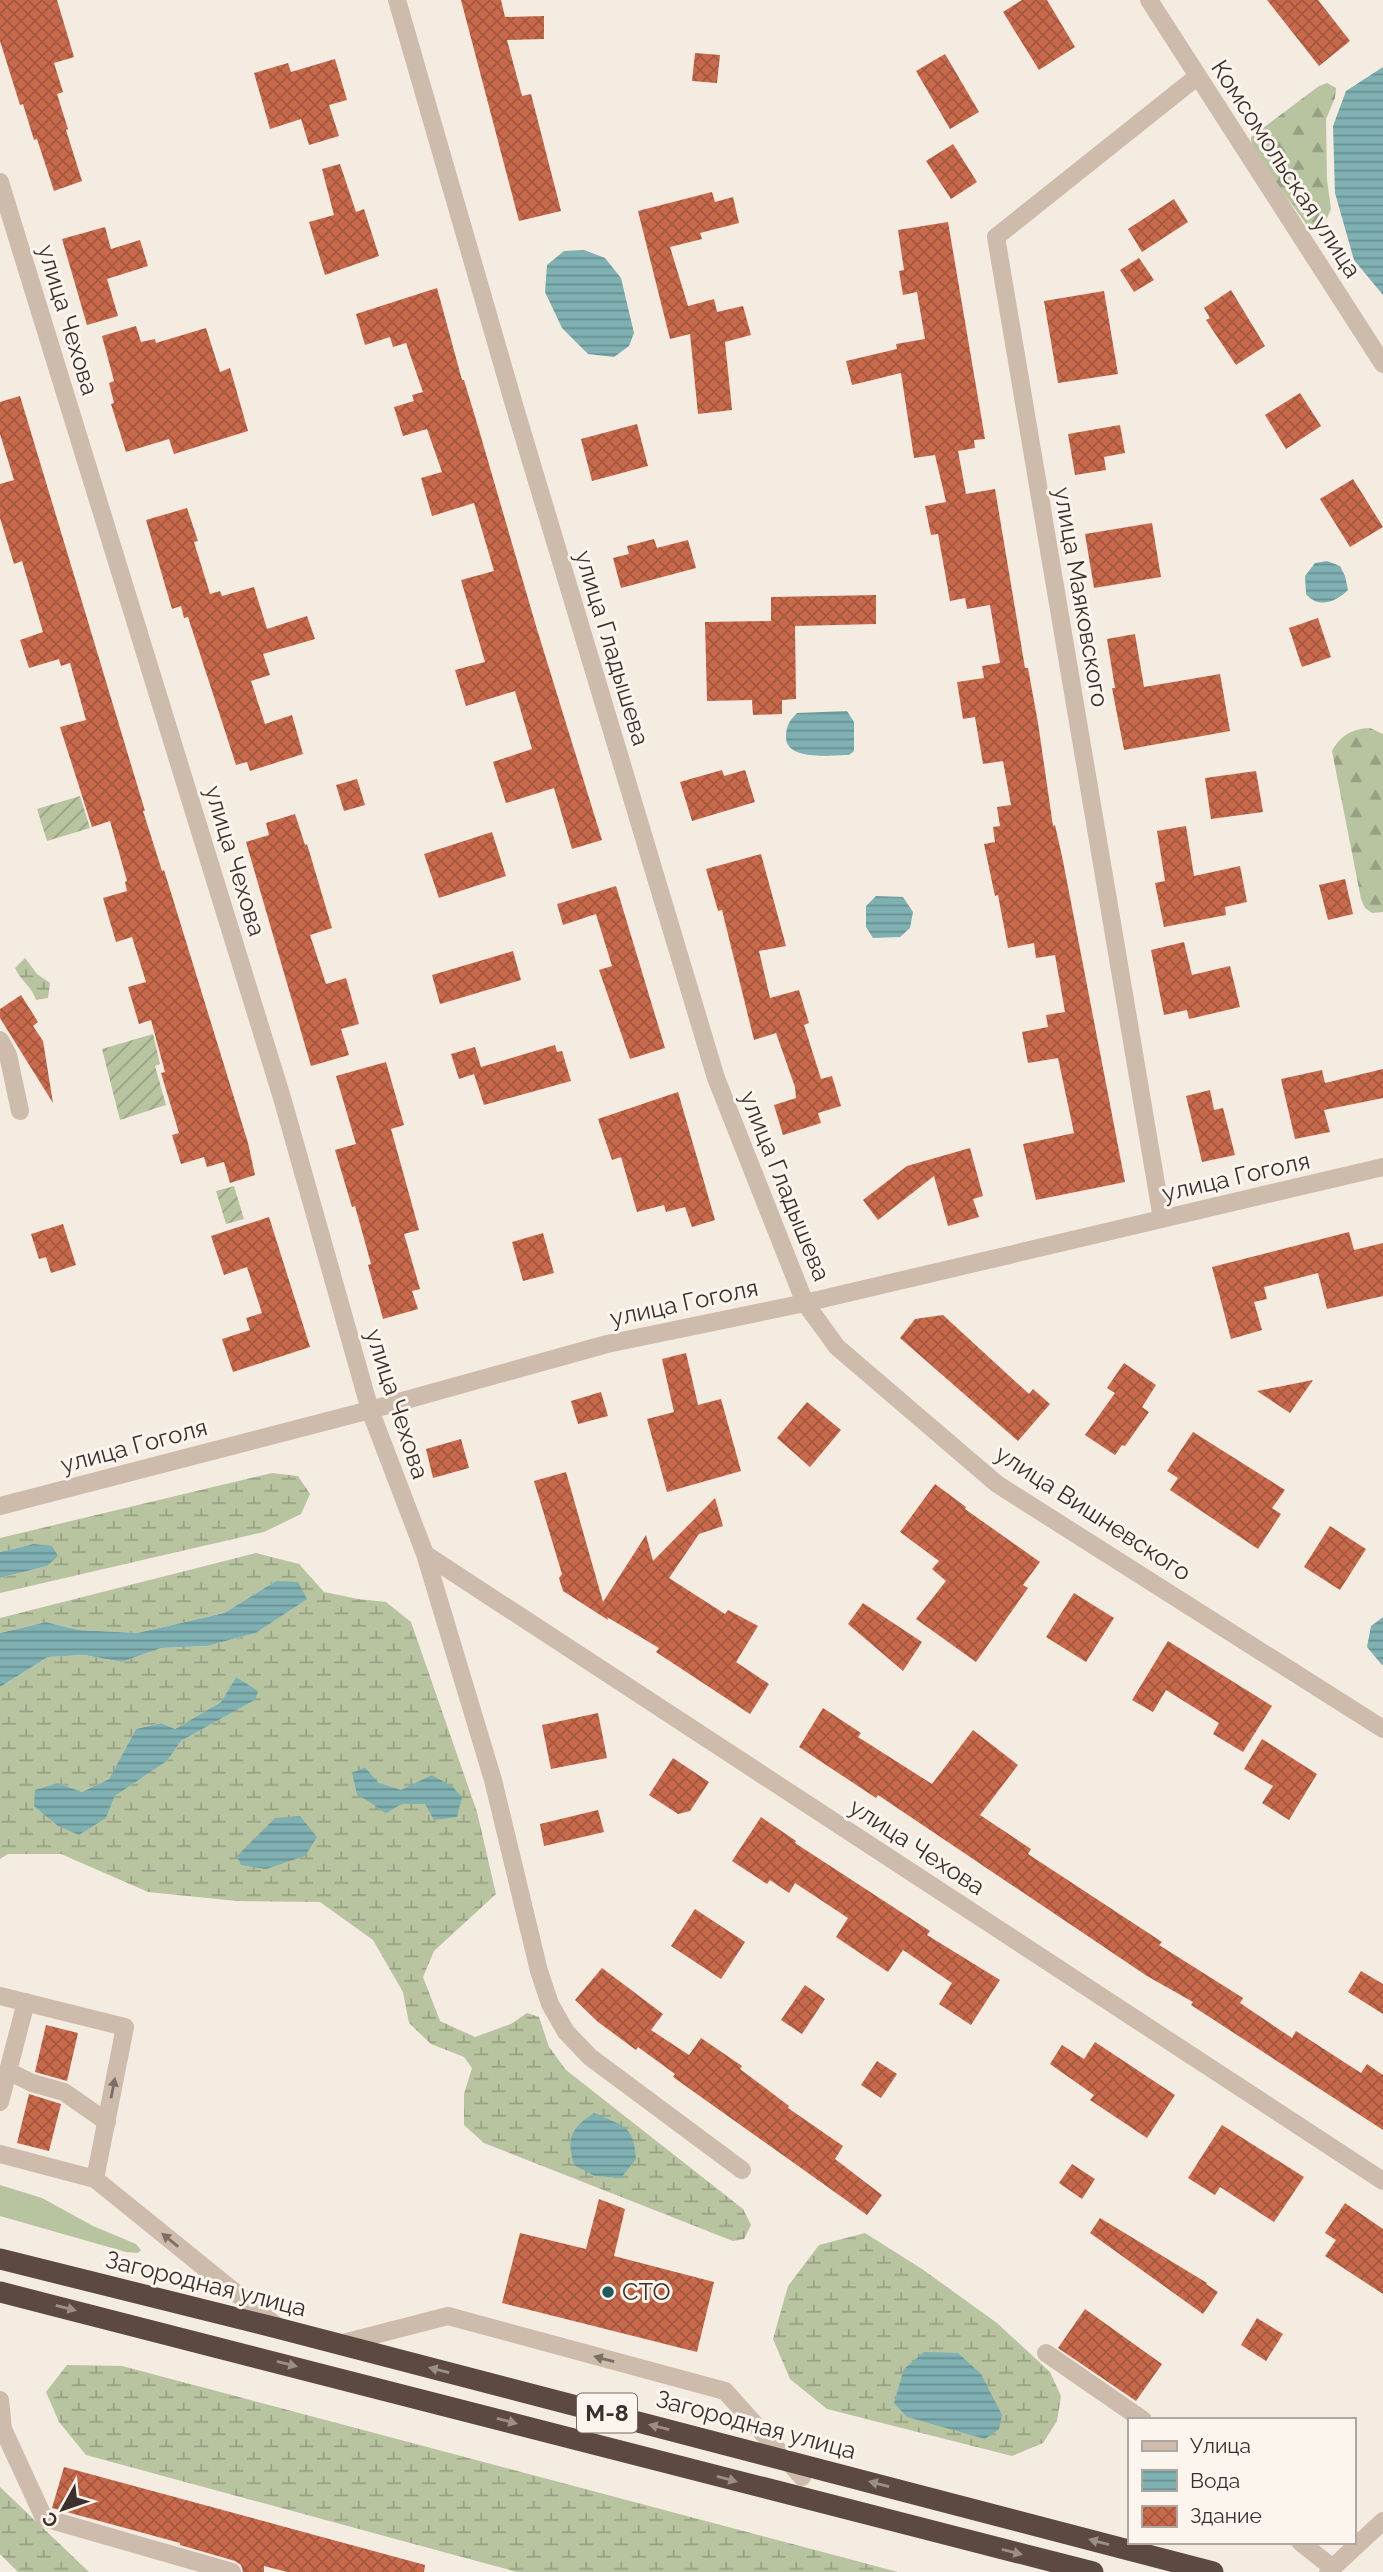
<svg xmlns="http://www.w3.org/2000/svg" width="1383" height="2572" font-family="Raleway,sans-serif">
<style>
.grass{fill:#b8c4a0}
.forest{fill:url(#forest-firs)}
.wetland{fill:url(#wetland-marsh);fill-rule:evenodd}
.garden{fill:url(#garden-furrows)}
.water{fill:url(#water-rules)}
.building{fill:url(#building-cross-hatch)}
.lines{fill:none;stroke-linecap:round;stroke-linejoin:round}
.lane{stroke:#cdbbac;stroke-width:18}
.street{stroke:#cdbbac;stroke-width:18}
.highway{stroke:#5c4a42;stroke-width:21}
.oneway{fill:#7d6f65}
.oneway2{fill:#9c8e87}
.poi-dot{fill:#1f5a5e;stroke:#fbf5ee;stroke-width:2.5}
.labels{text-anchor:middle;stroke-width:6;stroke-linejoin:round;paint-order:stroke}
.shield{fill:#fbf5ee;stroke:#756b66;stroke-width:2}
.shield-label{font-size:23px;font-weight:bold;fill:#3b302b}
.street-label{font-size:24px;fill:#3b302b;stroke:#fbf5ee}
.poi-label{font-size:24px;fill:#3b302b;stroke:#fbf5ee;text-anchor:start}
</style>
<defs>
<pattern id="forest-firs" width="22" height="20" patternUnits="userSpaceOnUse" patternTransform="scale(1.75)"><rect width="22" height="20" fill="#b8c4a0"/><path d="M5 1l3.5 6h-7zM16 11l3.5 6h-7z" fill="#97a083"/></pattern>
<pattern id="wetland-marsh" width="20" height="14" patternUnits="userSpaceOnUse" patternTransform="scale(1.75)"><rect width="20" height="14" fill="#b8c4a0"/><path d="M1 5h8M5 5V1M11 12h8M15 12V8" fill="none" stroke="#97a083"/></pattern>
<pattern id="garden-furrows" width="10" height="10" patternUnits="userSpaceOnUse" patternTransform="scale(1.75)"><rect width="10" height="10" fill="#b8c4a0"/><path d="M-1 1l2-2M0 10L10 0M9 11l2-2" fill="none" stroke="#97a083"/></pattern>
<pattern id="water-rules" width="6" height="5" patternUnits="userSpaceOnUse" patternTransform="scale(1.75)"><rect width="6" height="5" fill="#7fb0b2"/><path d="M0 2.5h6" fill="none" stroke="#699091"/></pattern>
<pattern id="building-cross-hatch" width="8" height="8" patternUnits="userSpaceOnUse" patternTransform="scale(1.75)"><rect width="8" height="8" fill="#c8694b"/><path d="M0 0l8 8M0 8l8-8" fill="none" stroke="#a4573f"/></pattern>
</defs>
<rect width="100%" height="100%" fill="#f4ebe1"/>
<path class="grass" d="M0 2185 42 2198 93 2226 136 2244 141 2250 138 2253 126 2252 0 2216Z"/>
<path class="forest" d="M1327 83 1336 88 1335 98 1326 119 1327 180 1331 209 1327 218 1317 228H1309L1252 149 1251 137 1319 86Z
M1370 728 1383 734V912L1372 913 1365 908 1361 899 1332 751C1341 735 1352 729 1370 728Z"/>
<path class="wetland" d="M25 958 37 974 50 983 48 998 36 1000C32 987 21 981 15 968Z
M272 1473 298 1476 310 1494 301 1514 264 1532 0 1593V1578L47 1566 33 1544 0 1552V1538Z
M256 1553 299 1564 324 1592 358 1599 386 1602 411 1622 477 1812 496 1894 434 1951 423 1977 440 2021 475 2037 511 2024 527 2013 539 2017 549 2047 566 2070 743 2209 751 2225 744 2239 733 2241 484 2143 464 2125V2094L472 2068 464 2057 431 2044 409 2023 403 1992 373 1940 320 1902 237 1901 148 1892 61 1854H8L0 1859V1687L48 1657 84 1655 122 1662 161 1648 207 1646 256 1633 306 1599 276 1581 224 1613 137 1633 79 1630 46 1622 0 1633V1618ZM236 1677 255 1700 181 1741 167 1761 115 1796 106 1818 58 1783 82 1792 109 1779 136 1729 161 1723 175 1729 221 1702ZM365 1767 379 1783 457 1817 426 1804H402L352 1774Z
M865 2233 922 2269 997 2323 1050 2372 1061 2396 1057 2421 1043 2443 1012 2456 827 2409 790 2379 773 2339 788 2286 819 2245Z
M67 2365 122 2366 898 2572H517L86 2455 59 2422 46 2392Z
M0 2487 89 2572H18L0 2554Z"/>
<path class="garden" d="M80 796 90 828 47 841 37 809Z
M153 1034 160 1064 155 1066 166 1105 120 1120 102 1049Z
M234 1186 244 1219 226 1224 216 1191Z"/>
<path class="water" d="M1383 67V295L1354 260 1335 193 1333 126 1346 91Z
M584 250 605 258 621 278 634 333 629 346 614 357 588 354 562 328 545 292 547 265 564 251Z
M1327 561 1340 566 1345 576 1348 590C1336 602 1318 609 1306 594L1305 576 1315 563Z
M847 711 854 722V751L849 755C832 755 787 761 786 738 786 726 789 721 797 713Z
M876 896 903 897 913 912 910 928 900 937 873 938 866 927V906Z
M33 1544 52 1546 58 1556 47 1566 0 1578V1552Z
M276 1581 298 1582 307 1599 256 1633 207 1646 161 1648 122 1662 84 1655 48 1657 0 1687V1633L46 1622 79 1630 137 1633 224 1613Z
M1383 1617V1665H1382L1367 1647 1371 1626Z
M236 1677 258 1691 255 1700 181 1741 167 1761 115 1796 106 1818 79 1835 58 1826 34 1806 35 1790 58 1783 82 1792 109 1779 136 1729 161 1723 175 1729 221 1702Z
M365 1767 379 1783 401 1790 432 1775 453 1787 462 1797 457 1817 434 1820 425 1804H402L386 1813 357 1794 352 1773Z
M300 1816 317 1837 305 1856 266 1869 241 1865 237 1856 275 1818Z
M594 2113C623 2126 634 2125 636 2159L621 2178 595 2176 574 2165C566 2138 571 2128 594 2113Z
M924 2352 958 2353 981 2374 1002 2415 999 2429 985 2439 907 2417 894 2403 904 2369Z"/>
<path class="building" d="M0 0H57L74 57 54 63 63 92 57 94 68 129 66 130 82 181 54 191 37 139 34 140 23 104 20 105 0 41Z
M461 0H501L505 17 544 16V39L507 40 522 96 531 94 561 211 519 221Z
M1022 0H1047L1075 47 1039 70 1003 12Z
M1267 0H1318L1350 41 1319 66Z
M695 53 720 55 717 83 692 81Z
M945 54 979 112 950 129 916 71Z
M335 59 347 100 329 105 339 136 309 145 301 119 270 129 254 73 288 63 291 72Z
M953 144 977 182 951 199 926 161Z
M340 164 356 212 364 209 379 256 325 275 309 222 334 215 322 169Z
M712 192 715 202 733 197 739 223 700 233 702 239 670 247 688 306 714 299 717 312 743 306 751 335 725 342 732 410 698 414 690 334 670 339 638 211Z
M1174 199 1188 222 1142 252 1128 229Z
M948 222 985 439 974 440 975 448 958 451 966 494 995 489 1025 668H1028L1038 723 1053 826 1055 825 1063 861 1125 1182 1036 1200 1023 1144 1074 1133 1058 1058 1028 1063 1022 1032 1048 1027 1046 1015 1065 1012 1055 955 1036 958 1034 943 1008 948 998 895 995 896 984 844 995 842 993 827 1000 826 997 807 1011 805 1003 761 983 764 975 717 963 719 957 682 984 678 982 666 1000 663 990 605 967 609 965 598 950 601 938 534 931 535 925 506 946 502 935 455 914 458 901 373 852 385 846 361 897 349 896 344 925 339 917 292 903 295 899 271 904 270 898 230Z
M105 227 111 249 140 240 148 266 107 279 118 316 87 325 62 239Z
M1139 258 1154 280 1134 292 1120 270Z
M437 288 462 380H464L479 430 536 626 602 840 572 849 554 788 506 803 493 762 532 749 515 691 466 706 455 670 485 662 461 580 494 571 474 503 432 516 421 478 442 472 427 429 403 436 394 407 414 401 412 395 423 392 406 343 393 347 390 337 365 345 356 314Z
M1231 290 1265 346 1236 365 1206 320 1210 318 1204 308Z
M1104 291 1118 374 1058 383 1044 301Z
M136 326 141 342 155 339 156 343 206 328 220 372 230 368 248 431 174 454 169 439 126 452 111 404 114 403 109 383 114 381 102 336Z
M1300 393 1321 426 1286 449 1265 415Z
M20 396 145 811H143L162 871 164 870 248 1143 255 1175 230 1183 224 1162 207 1167 204 1157 181 1164 172 1135 179 1133 161 1073 165 1072 151 1020 139 1024 128 987 146 982 132 937 116 942 103 898 127 891 125 882 127 881 110 821 92 827 60 727 86 720 70 663 61 666 59 659 29 668 20 640 43 632 22 561 14 564 0 518V484L14 480 0 434V402Z
M637 424 648 466 592 481 581 439Z
M1120 425 1125 453 1104 457 1106 470 1075 475 1068 434Z
M1353 479 1383 527 1350 547 1320 499Z
M187 508 198 541 194 542 210 594 220 591 222 596 254 587 267 629 307 616 315 639 263 654 270 675 251 681 265 724 292 715 303 754 250 771 247 762 236 765 188 617 184 618 181 606 172 609 146 520Z
M1152 523 1161 577 1094 588 1085 534Z
M654 539 657 548 688 540 696 568 621 588 613 558 629 554 627 546Z
M876 595V624L795 626 796 699 782 700V714L753 715 752 700 707 701 705 622 771 621V597Z
M1318 618 1331 657 1302 667 1289 628Z
M1135 634 1144 687 1220 674 1230 731 1124 750 1112 688H1115L1107 639Z
M722 770 724 776 745 770 755 802 692 821 680 782Z
M1256 771 1263 812 1211 819 1205 778Z
M357 779 365 805 344 811 336 785Z
M295 814 305 845 307 844 332 928 310 935 326 984 346 978 359 1024 341 1029 349 1055 311 1066 246 842 269 835 266 823Z
M1186 826 1194 876 1240 866 1247 902 1225 907 1226 915 1164 927 1155 883 1165 881 1157 831Z
M492 832 506 876 439 898 424 854Z
M761 854 786 946 759 951 770 998 799 990 809 1023 804 1025 821 1079 832 1076 841 1106 818 1113 821 1123 783 1135 774 1105 796 1098 795 1087 776 1033 754 1040 722 910 718 911 706 869Z
M1345 879 1353 914 1328 920 1319 885Z
M616 886 665 1048 630 1059 599 970 612 966 596 914 563 925 557 904Z
M1184 942 1192 975 1230 966 1240 1007 1189 1019 1187 1010 1164 1015 1151 950Z
M513 951 521 980 440 1004 432 975Z
M21 995 38 1022 33 1026 43 1041 53 1103 0 1018V1009Z
M555 1045 557 1052 562 1051 571 1081 484 1105 474 1074 459 1079 451 1054 475 1047 481 1067Z
M386 1062 404 1125 391 1129 419 1230 404 1234 420 1289 412 1291 418 1309 383 1319 368 1265 371 1264 355 1206 352 1207 335 1150 356 1144 336 1076Z
M1383 1069V1098L1324 1110 1330 1132 1295 1139 1281 1079 1322 1070 1325 1083Z
M1210 1090 1214 1110 1223 1108 1235 1155 1202 1162 1186 1096Z
M678 1092 715 1220 692 1227 685 1207 666 1212 664 1205 637 1212 621 1157 612 1160 598 1119Z
M970 1148 983 1196 973 1199 979 1217 948 1226 934 1176 878 1220 863 1200 907 1166Z
M269 1217 310 1347 233 1372 222 1339 250 1330 246 1318 262 1313 247 1267 224 1275 211 1236Z
M63 1224 76 1265 51 1273 46 1257 39 1259 31 1234Z
M1349 1232 1354 1250 1383 1243V1296L1327 1309 1318 1273 1264 1287 1267 1299 1254 1302 1262 1330 1231 1339 1212 1267Z
M543 1233 554 1273 523 1281 512 1242Z
M943 1315 1029 1394 1033 1389 1050 1404 1018 1441 900 1338 915 1319Z
M686 1353 698 1405 721 1399 741 1471 667 1492 647 1419 674 1412 662 1359Z
M1124 1363 1156 1385 1142 1407 1149 1412 1125 1446 1122 1445 1115 1455 1085 1435 1115 1393 1107 1388Z
M1313 1380 1290 1413 1257 1391Z
M601 1392 608 1416 578 1424 571 1401Z
M807 1402 841 1430 810 1467 777 1438Z
M1193 1432 1285 1490 1272 1508 1281 1514 1258 1549 1170 1490 1178 1478 1167 1471Z
M461 1439 469 1468 433 1478 426 1449Z
M566 1472 603 1602 646 1535 653 1561 715 1498 723 1526 699 1534 669 1578 725 1614 728 1610 758 1626 736 1662 769 1684 750 1714 656 1652 659 1648 607 1617 608 1620 563 1591 559 1578 562 1574 534 1481Z
M935 1484 966 1507 965 1509 1040 1562 1023 1585 1028 1588 976 1662 916 1619 946 1581 932 1569 939 1561 900 1532Z
M1330 1526 1366 1549 1340 1590 1304 1567Z
M1074 1593 1114 1618 1086 1662 1046 1637Z
M863 1603 922 1642 903 1671 848 1624Z
M1168 1641 1272 1706 1243 1752 1213 1734 1219 1723 1166 1690 1153 1712 1132 1700Z
M823 1708 861 1733 858 1737 932 1784 973 1730 1018 1765 980 1815 1031 1849 1028 1854 1162 1942 1159 1945 1243 1998 1240 2003 1292 2038 1296 2031 1361 2073 1367 2064 1383 2075V2130L1191 2005 1193 2002 1147 1976 878 1795 876 1798 799 1747Z
M598 1713 607 1758 551 1769 542 1725Z
M1262 1739 1317 1774 1289 1820 1262 1803 1273 1786 1244 1769Z
M673 1758 709 1782 690 1811 678 1814 649 1795Z
M598 1810 604 1832 544 1846 540 1824Z
M761 1817 796 1841 795 1843 930 1931 927 1935 1000 1980 971 2025 939 2004 952 1983 903 1950 888 1972 836 1937 848 1918 795 1883 789 1893 770 1880 767 1884 732 1861Z
M695 1909 745 1942 721 1979 671 1946Z
M602 1968 663 2014 651 2030 689 2055 701 2038 742 2066 740 2069 789 2106 788 2108 843 2146 835 2159 882 2195 867 2215 673 2077 675 2074 638 2047 636 2050 598 2022 575 2000Z
M1361 1971 1383 1984V2014L1348 1992Z
M805 1985 825 1999 802 2034 781 2020Z
M46 2025 78 2033 67 2081 35 2072Z
M1095 2042 1175 2095 1147 2138 1090 2100 1094 2095 1050 2064 1062 2045 1084 2059Z
M877 2061 897 2074 881 2098 861 2085Z
M29 2094 61 2104 49 2151 17 2143Z
M1222 2125 1304 2177 1274 2222 1220 2187 1215 2195 1188 2178Z
M1072 2164 1095 2179 1082 2199 1059 2183Z
M599 2199 625 2209 614 2256 714 2282 697 2352 502 2303 520 2233 586 2249Z
M1345 2203 1383 2229V2294L1325 2256 1336 2240 1325 2233Z
M1100 2218 1207 2283 1206 2284 1218 2292 1203 2314 1090 2233Z
M1085 2309 1162 2364 1136 2401 1058 2348Z
M1257 2318 1283 2334 1266 2361 1241 2345Z
M64 2467 425 2565 424 2572H287L264 2566V2572H243L241 2565 235 2561 180 2545V2543L52 2508Z"/>
<g class="lines">
<path class="lane" d="M0 1040 8 1055 20 1111
M0 1996 125 2027 95 2179
M8 2071 32 2083 64 2092 107 2122
M0 2102 26 2002
M0 2154 95 2179 278 2327
M339 2344 448 2316 725 2391 802 2477
M0 2400 3 2429 44 2518 232 2572"/>
<path class="street" d="M397 0 515 408 716 1078 805 1303 837 1347 997 1484 1383 1729
M1149 0 1383 364
M0 182 283 1101 370 1410 425 1554 1383 2181
M1162 1219 996 237 1198 76
M0 1506 370 1410 607 1344 805 1303 1383 1167
M425 1554 493 1780 539 1971 550 2004 566 2032 590 2057 742 2170
M1046 2353 1143 2420
M1300 2542 1333 2568
M1328 2572 1383 2521"/>
<path class="highway" d="M0 2259 281 2329 1213 2572
M0 2292 1093 2572"/>
</g>
<defs><path id="oneway-solid" d="M-6-.8H1V-3.2L6.5 0L1 3.2V.8H-6Z" transform="scale(1.75)"/></defs>
<g class="oneway">
<use href="#oneway-solid" transform="translate(113 2088) rotate(-79)"/>
<use href="#oneway-solid" transform="translate(170 2240) rotate(-141)"/>
<use href="#oneway-solid" transform="translate(604 2359) rotate(-165)"/>
</g>
<g class="oneway2">
<use href="#oneway-solid" transform="translate(66 2308) rotate(14)"/>
<use href="#oneway-solid" transform="translate(287 2364) rotate(14)"/>
<use href="#oneway-solid" transform="translate(439 2370) rotate(-166)"/>
<use href="#oneway-solid" transform="translate(507 2421) rotate(15)"/>
<use href="#oneway-solid" transform="translate(659 2427) rotate(-166)"/>
<use href="#oneway-solid" transform="translate(727 2479) rotate(15)"/>
<use href="#oneway-solid" transform="translate(879 2484) rotate(-165)"/>
<use href="#oneway-solid" transform="translate(1099 2542) rotate(-165)"/>
<use href="#oneway-solid" transform="translate(1012 2552) rotate(14)"/>
</g>
<circle class="poi-dot" cx="608" cy="2292" r="7"/>
<g class="labels">
<rect class="shield" x="577" y="2393.5" width="60" height="39" rx="5"/>
<g class="shield-label">
<text x="607" y="2421">М-8</text>
</g>
<g class="street-label">
<text transform="translate(1286 169) rotate(57)" y="8">Комсомольская улица</text>
<text transform="translate(68 320) rotate(73)" y="8">улица Чехова</text>
<text transform="translate(1081 597) rotate(80)" y="8">улица Маяковского</text>
<text transform="translate(612 648) rotate(73)" y="8">улица Гладышева</text>
<text transform="translate(235 861) rotate(73)" y="8">улица Чехова</text>
<text transform="translate(1236 1177) rotate(-13)" y="8">улица Гоголя</text>
<text transform="translate(785 1186) rotate(68)" y="8">улица Гладышева</text>
<text transform="translate(684 1303) rotate(-12)" y="8">улица Гоголя</text>
<text transform="translate(397 1404) rotate(72)" y="8">улица Чехова</text>
<text transform="translate(134 1446) rotate(-15)" y="8">улица Гоголя</text>
<text transform="translate(1093 1513) rotate(33)" y="8">улица Вишневского</text>
<text transform="translate(917 1847) rotate(33)" y="8">улица Чехова</text>
<text transform="translate(206 2284) rotate(14)" y="8">Загородная улица</text>
<text transform="translate(756 2425) rotate(15)" y="8">Загородная улица</text>
</g>
<g class="poi-label">
<text x="622" y="2300">СТО</text>
</g>
</g>
<rect x="1128" y="2418" width="228" height="126" fill="#fbf5ee" stroke="#aea6a0" stroke-width="2"/>
<rect x="1142" y="2441" width="35" height="10" fill="#cdbbac" stroke="#aea6a0" stroke-width="2"/>
<text x="1190" y="2453" font-size="21" fill="#3b302b">Улица</text>
<rect x="1142" y="2470" width="35" height="21" fill="url(#water-rules)" stroke="#aea6a0" stroke-width="2"/>
<text x="1190" y="2488" font-size="21" fill="#3b302b">Вода</text>
<rect x="1142" y="2506" width="35" height="21" fill="url(#building-cross-hatch)" stroke="#aea6a0" stroke-width="2"/>
<text x="1190" y="2523" font-size="21" fill="#3b302b">Здание</text>
<g transform="translate(63 2509) rotate(230)" stroke="#fbf5ee" stroke-width="5" paint-order="stroke">
<path d="M0-5L12 26L0 18L-12 26Z" fill="#3b302b"/>
<text y="-10" font-size="19" font-weight="bold" text-anchor="middle" fill="#3b302b">С</text>
</g>
</svg>
